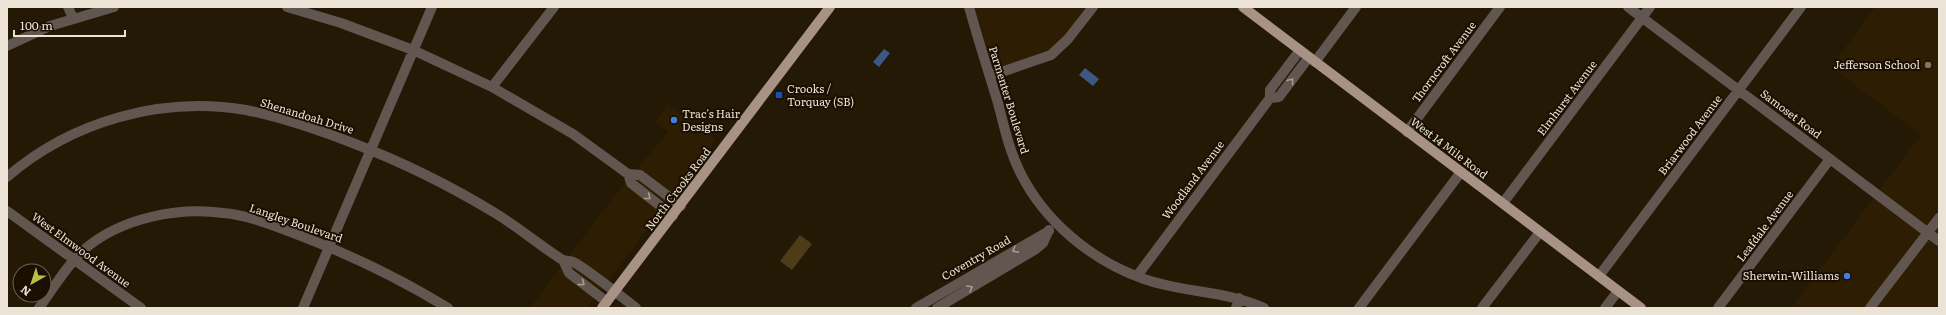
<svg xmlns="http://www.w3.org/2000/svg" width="1946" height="315" font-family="Literata,serif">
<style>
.built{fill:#2d1e03}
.green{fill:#4e3b18}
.water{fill:#3d5884}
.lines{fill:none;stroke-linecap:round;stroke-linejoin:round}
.minor{stroke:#615650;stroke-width:10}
.major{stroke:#a89286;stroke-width:10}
.oneway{stroke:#a69c93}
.education-dot{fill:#8d6e63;stroke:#1a0f00;stroke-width:1.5}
.transit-dot{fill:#1a4fb4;stroke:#1a0f00;stroke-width:1.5}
.shop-dot{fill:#3f7fe0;stroke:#1a0f00;stroke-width:1.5}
.labels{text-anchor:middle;stroke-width:4;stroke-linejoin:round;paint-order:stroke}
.street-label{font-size:11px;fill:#eae3d6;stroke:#1a0f00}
.poi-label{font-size:11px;fill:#eae3d6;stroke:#1a0f00;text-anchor:end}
</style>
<rect width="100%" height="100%" fill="#241905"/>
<path class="built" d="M974 7H1087L1060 43 1050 51 1000 68H994Z
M1875 7H1939V308H1791L1921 135 1831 67Z
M668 104 715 140 587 308H530L615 195 668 132 655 122Z"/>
<path class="green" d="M800 235 812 244 792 270 780 261Z"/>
<path class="water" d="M884 49 890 53 879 67 873 62Z
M1085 68 1099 79 1093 86 1079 75Z"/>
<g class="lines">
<path class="minor" d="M68 7 73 18
M287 7 341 23 413 50 492 87 573 134 628 174 640 175 681 206
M969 7C978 39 988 71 998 103 1004 126 1009 150 1020 172 1044 221 1092 261 1144 279 1183 293 1224 290 1264 308
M1628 7 1939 241
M7 46 50 26 114 7
M1315 62 1356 7
M990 76 1051 55 1068 39 1093 7
M492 87 554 7
M1270 98 1279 97 1309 57
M1407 132 1500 7
M628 174 631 183 673 216
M7 177C72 121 161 96 246 110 281 117 316 129 350 142 400 161 449 185 495 213 518 227 538 244 561 259 566 262 572 260 577 264 597 277 617 293 636 308
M1503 203 1650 7
M7 211 141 308
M563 260 569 273 607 302
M1137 276 1270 98V90L1300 50
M1599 276 1801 7
M39 308C52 290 69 262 86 248 122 218 177 207 223 213 248 215 272 225 296 234 349 254 399 278 448 308
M303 308 432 7
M916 308 1049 231
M937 308 1036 249 1043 243 1049 230
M1236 308 1239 298
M1359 308 1461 172
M1482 308 1540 232
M1605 308 1618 291
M1718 308 1830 159
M1870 308 1939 218"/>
<path class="major" d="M1243 7 1641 308
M602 308 830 7"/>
</g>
<defs><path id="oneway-chevron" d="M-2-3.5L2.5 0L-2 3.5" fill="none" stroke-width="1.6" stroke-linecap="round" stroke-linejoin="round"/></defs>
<g class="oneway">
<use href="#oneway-chevron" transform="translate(1291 81) rotate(-53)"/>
<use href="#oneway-chevron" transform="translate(648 197) rotate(38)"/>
<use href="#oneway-chevron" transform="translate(1015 250) rotate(150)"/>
<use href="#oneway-chevron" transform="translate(582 283) rotate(37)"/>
<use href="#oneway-chevron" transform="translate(970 288) rotate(-31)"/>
</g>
<circle class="education-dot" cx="1928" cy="65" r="4"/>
<rect class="transit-dot" x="775" y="91" width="8" height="8" rx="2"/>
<g class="shop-dot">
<circle cx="674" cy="120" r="4"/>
<circle cx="1847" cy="276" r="4"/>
</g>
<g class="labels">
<g class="street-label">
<text transform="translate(1444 62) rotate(-53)" y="4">Thorncroft Avenue</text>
<text transform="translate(1567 98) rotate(-53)" y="4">Elmhurst Avenue</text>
<text transform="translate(1009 100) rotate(73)" y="4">Parmenter Boulevard</text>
<text transform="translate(1791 114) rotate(37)" y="4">Samoset Road</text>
<text transform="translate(307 116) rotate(17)" y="4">Shenandoah Drive</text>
<text transform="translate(1690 135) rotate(-53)" y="4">Briarwood Avenue</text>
<text transform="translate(1449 148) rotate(37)" y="4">West 14 Mile Road</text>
<text transform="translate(1193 180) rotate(-53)" y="4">Woodland Avenue</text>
<text transform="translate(678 189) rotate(-53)" y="4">North Crooks Road</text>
<text transform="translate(296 223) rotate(19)" y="4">Langley Boulevard</text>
<text transform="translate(1765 226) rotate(-53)" y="4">Leafdale Avenue</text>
<text transform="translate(81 250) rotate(36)" y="4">West Elmwood Avenue</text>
<text transform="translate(976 258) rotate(-30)" y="4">Coventry Road</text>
</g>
<g class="poi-label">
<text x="1920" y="69">Jefferson School</text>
<text x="787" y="93" text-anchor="start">Crooks /<tspan x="787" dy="13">Torquay (SB)</tspan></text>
<text x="682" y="118" text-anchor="start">Trac's Hair<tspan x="682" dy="13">Designs</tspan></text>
<text x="1839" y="280">Sherwin-Williams</text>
</g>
</g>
<rect width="1946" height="315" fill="none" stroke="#eae3d6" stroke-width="16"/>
<g transform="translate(32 283) rotate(219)"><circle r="19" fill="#1a0f00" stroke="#6d6456"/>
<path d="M0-3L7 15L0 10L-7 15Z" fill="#bac045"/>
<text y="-6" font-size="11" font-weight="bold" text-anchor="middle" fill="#eae3d6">N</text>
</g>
<path d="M14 30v6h111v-6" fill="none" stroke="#eae3d6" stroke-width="2"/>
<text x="20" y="30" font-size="12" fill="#eae3d6" stroke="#1a0f00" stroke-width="3" paint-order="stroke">100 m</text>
</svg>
